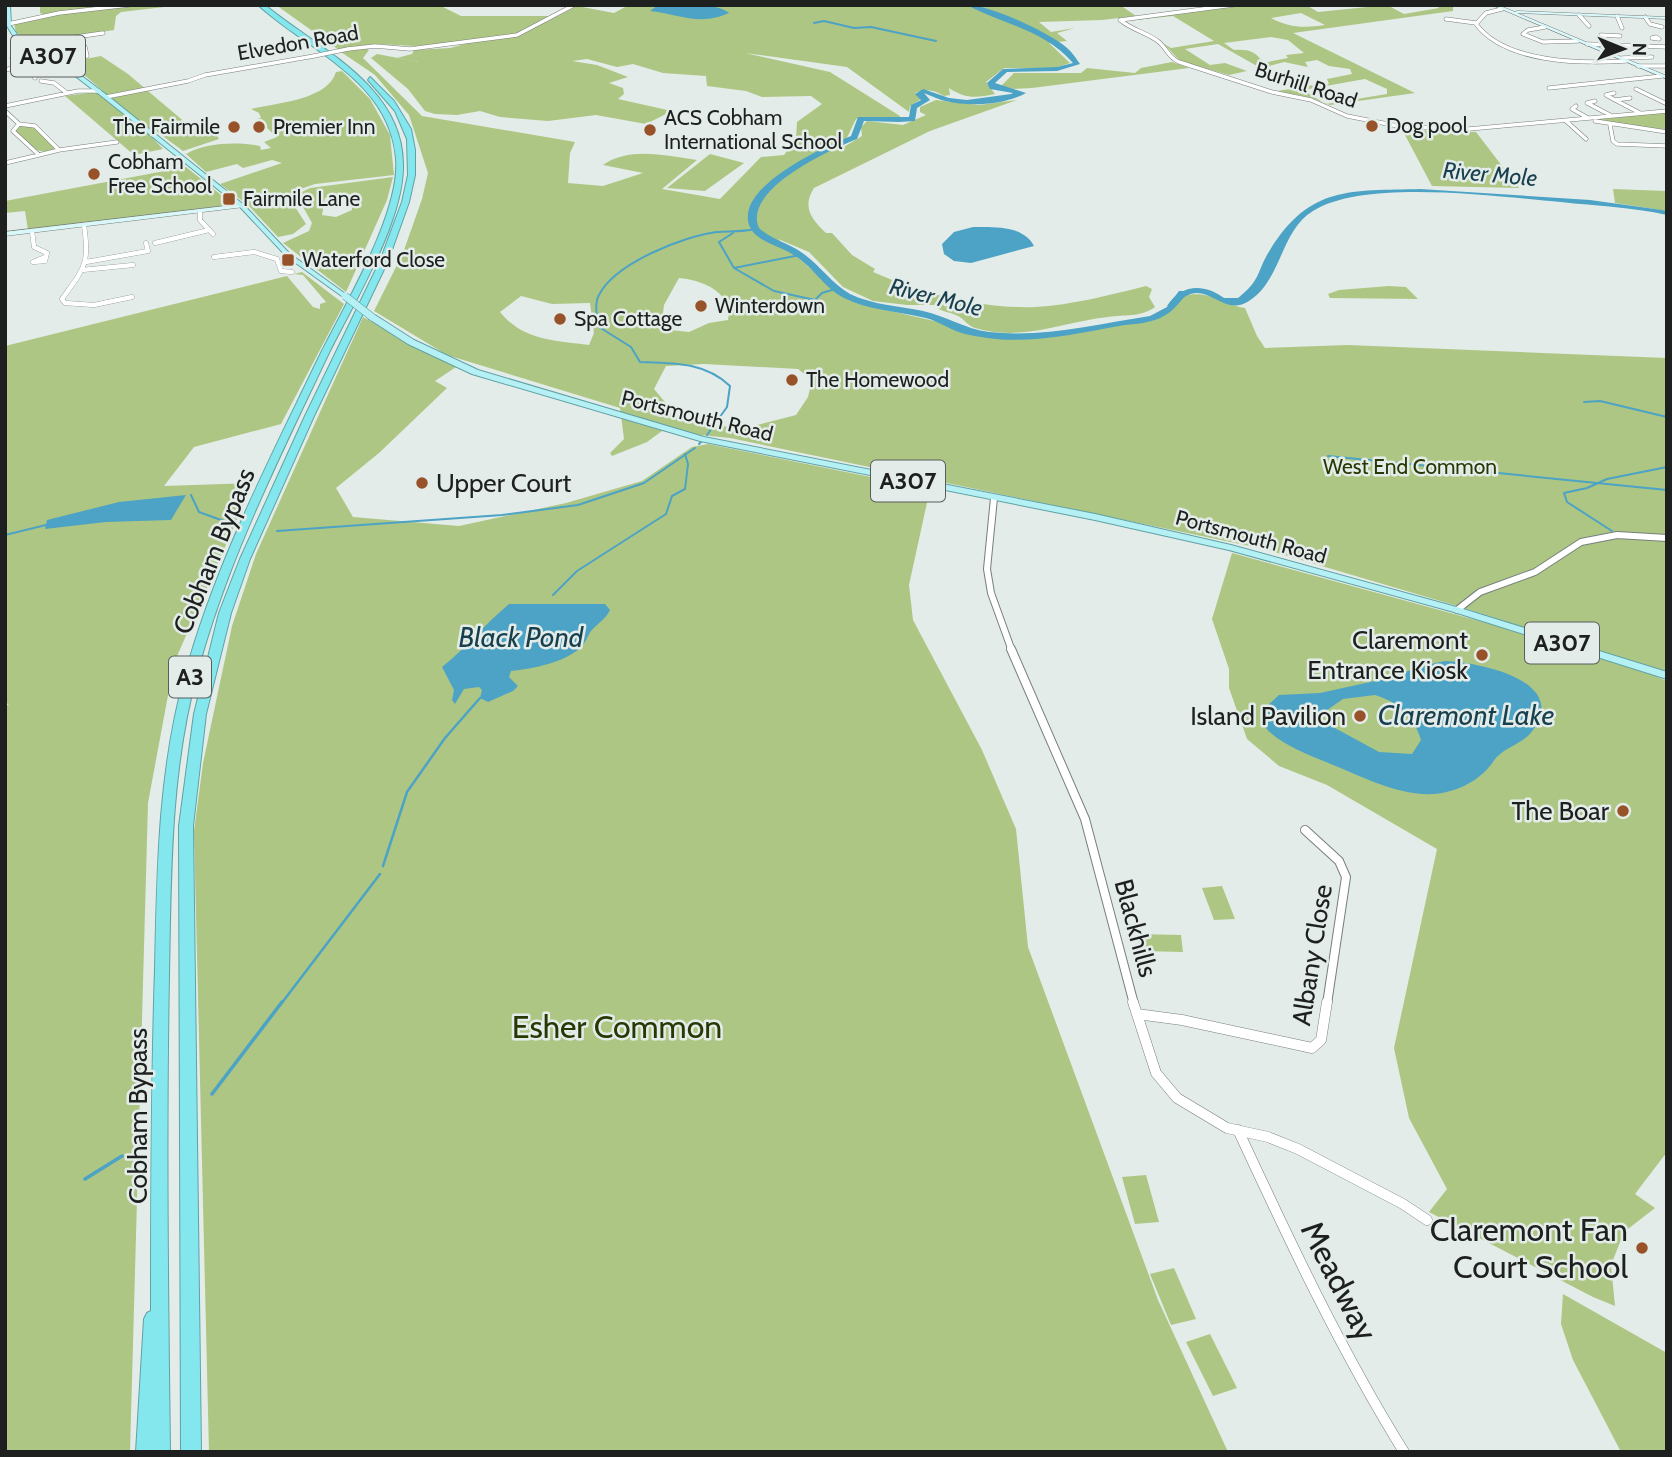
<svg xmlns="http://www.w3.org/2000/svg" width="1672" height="1457" font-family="Cabin,sans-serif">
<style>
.green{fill:#aec683;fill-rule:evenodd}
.water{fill:#4ca3c5;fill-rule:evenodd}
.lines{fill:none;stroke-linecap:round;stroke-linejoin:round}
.stream-far2{stroke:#4ca3c5;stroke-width:2}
.stream-far1{stroke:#4ca3c5;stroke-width:2.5}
.stream{stroke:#4ca3c5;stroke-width:3.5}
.river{fill:#4ca3c5;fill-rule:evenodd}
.street-far4-casing{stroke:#777f7c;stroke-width:4.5}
.street-far3-casing{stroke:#777f7c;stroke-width:5}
.street-far2-casing{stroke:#777f7c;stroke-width:8}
.street-far1-casing{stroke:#777f7c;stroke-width:10}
.street-casing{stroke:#777f7c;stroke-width:11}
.secondary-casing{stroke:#777f7c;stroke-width:1}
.primary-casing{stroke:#60a1a5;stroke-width:2}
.highway-casing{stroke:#60a1a5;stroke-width:2}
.street-far4{stroke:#fff;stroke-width:3.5}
.street-far3{stroke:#fff;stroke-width:4.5}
.street-far2{stroke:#fff;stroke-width:6}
.street-far1{stroke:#fff;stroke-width:8}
.street{stroke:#fff;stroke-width:10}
.secondary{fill:#daf8fa;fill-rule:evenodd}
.primary{fill:#b5f1f4;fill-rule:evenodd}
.highway{fill:#84e7ed;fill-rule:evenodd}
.street-bridge-casing{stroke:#777f7c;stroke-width:4.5;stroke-linecap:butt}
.primary-bridge-casing{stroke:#60a1a5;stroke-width:8;stroke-linecap:butt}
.street-bridge{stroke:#fff;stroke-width:3.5}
.primary-bridge{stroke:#b5f1f4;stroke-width:7}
.poi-dot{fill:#98522a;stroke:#e3ece9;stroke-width:2.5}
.labels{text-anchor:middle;stroke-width:5;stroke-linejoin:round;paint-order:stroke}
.far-street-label{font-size:21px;fill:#1d201f;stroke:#e3ece9}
.far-poi-label{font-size:21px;fill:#1d201f;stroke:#e3ece9;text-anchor:start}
.far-park-label{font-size:21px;fill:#293803;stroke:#e3ece9}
.far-water-label{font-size:23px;font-style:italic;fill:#183f4e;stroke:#e3ece9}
.shield{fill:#e3ece9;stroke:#585d5c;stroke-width:2}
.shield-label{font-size:24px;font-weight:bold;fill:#1d201f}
.poi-label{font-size:26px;fill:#1d201f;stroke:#e3ece9;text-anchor:end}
.street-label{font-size:26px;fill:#1d201f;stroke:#e3ece9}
.water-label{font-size:28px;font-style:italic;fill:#183f4e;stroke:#e3ece9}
.near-park-label{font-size:32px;fill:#293803;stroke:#e3ece9}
.near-poi-label{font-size:32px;fill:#1d201f;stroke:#e3ece9;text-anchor:end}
.near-street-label{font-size:32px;fill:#1d201f;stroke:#e3ece9}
</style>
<rect width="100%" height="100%" fill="#e3ece9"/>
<path class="green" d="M40 5H182L121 12 116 16 114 30 31 43 16 32 14 24 45 17 46 15 40 13Z
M276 5H439L461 16H549L539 22H546L577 6 614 13 629 5H1120L1136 16 1102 20 1039 22 1051 32 1075 28 1057 33 1067 41 1049 43 1070 63 1055 68H1004L986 82 995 94C976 98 965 99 949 88L950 95 944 96C935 90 925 88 915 93L921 99 910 106 909 112 847 67 745 53 830 72 900 116 899 119 874 117 856 119 842 148 862 136 861 127 867 121 903 125 926 115 920 112V107L936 100 979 105 1017 100 930 131 814 188C802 207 811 219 826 233H832L852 255 875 269 873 272C922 294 982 309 1035 307 1072 305 1110 295 1146 286L1152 289 1149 297 1155 307C1139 318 1126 314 1108 317 1063 322 1021 342 975 328 968 326 964 319 958 316 949 311 942 313 934 305H907L873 301 843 287 809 252 778 239 837 293 864 305 939 322 964 332 1025 338 1155 320 1175 307 1183 296C1209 289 1221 304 1245 308L1257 336 1265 348 1348 345 1667 358V673L1464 608 1264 549 730 438 662 431 647 442 612 456 610 453 624 439 620 408 447 355 374 311 403 253 422 199 428 173 409 115 375 75 341 52 365 48 369 50 363 58 422 116 575 142 570 153 568 183 603 186 643 173 603 165C630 146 667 156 697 160L662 189 720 199 761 157 784 155 796 139 797 122 822 104 811 96 762 97 746 91 707 86 706 76 663 73 633 64 617 67 587 59 572 61 597 65 628 77 609 83 623 88 624 94 618 99 672 111 646 124 596 115 548 121 500 117 480 111 457 115 435 114 425 111 408 89 371 58 377 54 419 62 397 58 412 54 414 50 450 48 476 41 415 46 375 44 339 50ZM679 278C702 280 733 292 728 320L709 323 689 332 661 329 664 305ZM521 296 552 304 590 303 594 333 589 345C554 340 524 341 500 312ZM704 364 798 369 812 380 808 397 796 415 746 428 707 425 675 414 654 389 666 366Z
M1239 5H1306L1318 12 1387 5 1404 14 1439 8 1436 5H1453V11L1293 33 1415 93 1330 105 1312 98 1277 91 1296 88 1218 44 1185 49 1210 65 1225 63 1247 71 1229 75 1180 61 1163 43 1151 36 1171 48 1214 41 1173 16 1126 21ZM1301 13 1325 25C1305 28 1289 28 1271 18ZM1271 37 1288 40 1304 53 1286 55 1288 58 1263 63C1256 51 1248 49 1234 50L1224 43ZM1317 60 1329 66 1350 69 1352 74 1327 79 1329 84C1300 88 1289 85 1265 67L1284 62 1308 67 1305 62ZM1365 79 1387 89V94L1326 104 1303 90Z
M101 56 128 74 187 124 210 123 209 125 218 131 216 134 219 139 183 151 156 131 148 133 163 149 134 155 65 96 103 91 69 62Z
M1172 62 1189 68 1032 88 1013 89 1001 86 1014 73H1081L1087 68 1135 73 1141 68Z
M342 71 370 99 390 135 394 175 315 184 292 192 290 199 306 224 293 234 278 237 248 205 220 184 282 163 272 160 243 168 237 164 206 172 186 154C207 142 240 142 260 146L261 150 271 148 264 142 277 137 257 119 261 118 259 113 251 109C276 103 328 100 336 72Z
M1667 112V131L1594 120Z
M21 125H32L57 148C37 158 28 144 14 131Z
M1409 130 1476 132 1519 188 1432 186 1405 135Z
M710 154 744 163 705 191 667 188Z
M186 167 235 206 28 230 25 211 5 213V201Z
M393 177 387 200 346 292 283 243 309 231 312 223 298 198 300 193 310 188ZM339 193 353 195 352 210 336 217 322 215 325 198Z
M1613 189 1667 191V211L1615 203Z
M302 272 344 304 281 424 194 447 164 486 253 483 174 663 148 803 130 1452H5V707L9 704 5 703V346L287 276 313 307 320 309V304L326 302 303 275 294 274Z
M1389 286 1406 287 1418 299 1330 298 1328 294 1339 290Z
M363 317 456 367 435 381 447 388 379 453 336 488 353 517 459 526 566 503 642 481 692 447 708 444 930 489 909 585 913 620 982 750 1016 829 1028 947 1158 1300 1228 1452H209L194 831 203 763 232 626 256 554Z
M1232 553 1505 628 1653 675 1667 681V1152L1635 1194 1655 1208 1624 1232 1611 1265 1615 1306 1593 1297 1429 1212 1447 1189 1409 1118 1394 1048 1437 849 1327 785 1279 766 1247 739 1229 688V669L1212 619Z
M1222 886 1235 919 1214 920 1202 888Z
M1137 934 1181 935 1183 952 1140 951Z
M1146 1175 1159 1222 1135 1224 1122 1177Z
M1174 1268 1196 1319 1171 1325 1150 1274Z
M1563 1294 1667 1353V1452H1621L1573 1360 1561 1324Z
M1210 1334 1237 1388 1213 1396 1186 1342Z"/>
<path class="water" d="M658 5C675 5 718 2 729 13 699 26 682 15 650 11Z
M1420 189 1590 200 1662 210 1667 211V215C1632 207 1596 206 1561 202 1499 197 1365 178 1313 211 1280 231 1282 280 1249 301 1220 320 1204 270 1174 307L1167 306C1181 284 1204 283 1224 298H1238C1262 279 1256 272 1270 250 1310 185 1351 191 1420 189Z
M973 227C994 227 1023 225 1034 246L971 263 954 261 944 254 942 244 954 232Z
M186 495 171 520 106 522 45 529 47 520 119 502Z
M509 604H605L610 610C605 620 599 622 592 630 588 634 587 640 583 645 568 662 532 669 511 671L509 677 518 686 513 691 488 702 480 698 482 690 479 687 464 689 455 704 452 700 454 690 442 667C466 648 485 624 509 604Z
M1445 661C1477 662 1570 680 1533 730 1525 742 1509 746 1499 755 1494 759 1493 763 1489 767 1476 783 1453 793 1433 794 1397 796 1359 775 1326 762 1307 754 1269 740 1261 720L1265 708 1279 695 1320 693 1384 679 1426 665ZM1375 695C1398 702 1414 716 1421 740L1412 754 1379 752 1322 721 1320 715 1343 699Z"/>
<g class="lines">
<path class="stream-far2" d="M814 23 824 21 854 28 871 27 936 41
M733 233 719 242 734 268 774 291 815 300 822 293 835 289
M734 268 800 255
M1584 402 1600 401 1667 417
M707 435 727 407 730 386C705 362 673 363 640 362L631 347 599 327C597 317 594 304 599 295 615 263 684 236 717 232 730 231 742 232 755 229
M699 444 701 442
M1328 456 1667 490
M191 495 199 512 232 524
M277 531 502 515 578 505 644 483 695 448
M1612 531 1567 502 1564 493 1587 488 1607 479 1667 467
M5 535 46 525
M553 595 577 571 666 514 672 496 685 489 688 464 685 454"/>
<path class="stream-far1" d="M383 866 407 792 445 738 480 698
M281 1004 380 874"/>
<path class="stream" d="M212 1094 282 1002
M85 1179 122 1156"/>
<path class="river" d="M967 5C991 5 1047 32 1066 47 1071 51 1076 58 1080 64L1057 71 1007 72 995 83 1026 93C1004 105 970 107 946 101 939 100 932 96 924 93L930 100 917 108 915 121 899 122 864 121 857 139C829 150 742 190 759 228 772 240 788 243 801 252 819 264 831 283 850 294 873 305 899 306 923 311 946 316 965 329 989 332 1043 338 1097 324 1150 316L1167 307 1179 291H1185L1187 293C1178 305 1170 315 1155 320 1144 324 1130 324 1119 326 1076 334 1030 344 987 338 977 336 965 335 956 331 944 326 934 319 921 317 896 311 868 310 844 298 823 287 812 265 792 254 775 244 745 239 748 214 751 181 823 147 851 136L858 117H909L911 105 921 100 915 94 923 89 949 98 967 100 1011 94 1013 93 990 89 987 83 1003 69 1057 67 1073 63C1043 29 1004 25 967 5Z"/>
<defs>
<path id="street-far4" d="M1502 9 1486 13 1476 24C1505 63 1581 64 1626 61
M1579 15 1589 26
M1617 16 1622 28
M1645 17 1650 24 1662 27
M1446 19 1476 23
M1120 20C1132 30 1148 33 1159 42 1167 49 1169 58 1179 62L1272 92 1311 100 1347 116 1403 127 1469 129 1667 111
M1120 20 1233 5
M8 24 59 13 129 5
M1545 27 1528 30 1523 34 1543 42 1578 41
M1601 35 1620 36
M1656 37 1659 39 1652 38Z
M28 44 103 33
M1587 44 1667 47
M348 49 375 46 410 49 517 35 574 5
M12 58 28 68 35 78
M1622 58 1652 57
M60 62 87 56 85 47 78 38
M1638 66H1667
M5 70 53 58
M41 81 54 83 67 93
M1549 88 1662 76
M1636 89 1667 104
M1614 93 1606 95 1615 100
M106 97 188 81 205 75 314 56
M1630 98 1615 100 1640 113
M1595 101 1587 103 1610 115
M5 106 78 91H99
M1576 106 1572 109 1588 118
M5 111 19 124
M1566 121 1586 139
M1595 121 1667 132
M19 124 35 126 59 150 39 155 13 131Z
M1610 125 1613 141 1617 144 1667 146
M59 150 117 142
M5 163 39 155"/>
<path id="street-far3" d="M200 211V220L213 234
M84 225C90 265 84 268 62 299L65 303 94 305 132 297
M32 231 34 247 47 253 45 261 33 262 45 257
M155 243 209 230
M214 257 254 252 277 259 281 271 292 272
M86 262 148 251 146 243
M82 270 133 265"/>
<path id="street-far2" d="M994 498 987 569 991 593 1012 651
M1457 610 1480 592 1535 572 1581 542 1617 535 1667 538"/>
<path id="street-far1" d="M1011 649 1085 819 1134 1004
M1305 830 1339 861 1346 877 1327 1004"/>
<path id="street" d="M1133 1002 1156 1073 1177 1098 1227 1128 1268 1137 1298 1149 1403 1204 1427 1220
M1137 1014 1182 1020 1312 1048 1321 1040 1327 1002
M1238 1130C1289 1240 1340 1349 1404 1452"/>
<path id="secondary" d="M1492 5H1498L1515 12 1517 11 1667 17V19L1517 13 1667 76V79Z
M242 204 245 206 244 207 5 236V232Z"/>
<path id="primary" d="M6 5H10L11 26 19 37 62 61 108 96 244 205 290 254 347 295V297H343L286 256 240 207 104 98 58 63 15 39 7 26Z
M369 315H375L414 340 478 370 704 437 1095 514 1231 545 1460 608 1667 672V679L1454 612 1229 550 1095 520 700 441 472 374 408 344 369 319Z"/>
<path id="highway" d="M258 5H265C317 48 402 85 403 163 405 221 352 305 327 357 278 460 226 564 197 674 170 773 171 875 169 976 166 1135 168 1293 170 1452H136L144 1319 147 1313 151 1311C151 1198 151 1084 155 970 157 871 158 771 185 675 215 565 268 463 317 361 342 309 401 214 396 158 389 80 310 52 258 5Z
M370 77 394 101 411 129 415 150V175L409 202 388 261 314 416 250 559 231 613 206 714 193 826 201 1452H181L179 826 194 714 219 613 240 559 305 416 380 261 402 202 408 175 407 139 395 111 368 80Z"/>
</defs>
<use href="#street-far4" class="street-far4-casing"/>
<use href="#street-far3" class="street-far3-casing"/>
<use href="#street-far2" class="street-far2-casing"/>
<use href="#street-far1" class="street-far1-casing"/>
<use href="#street" class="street-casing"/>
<use href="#secondary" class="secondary-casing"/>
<use href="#primary" class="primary-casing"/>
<use href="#highway" class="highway-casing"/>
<use href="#street-far4" class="street-far4"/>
<use href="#street-far3" class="street-far3"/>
<use href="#street-far2" class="street-far2"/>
<use href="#street-far1" class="street-far1"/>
<use href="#street" class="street"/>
<use href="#secondary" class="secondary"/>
<use href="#primary" class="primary"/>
<use href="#highway" class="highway"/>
<defs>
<path id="street-bridge" d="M314 56 348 49"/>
<path id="primary-bridge" d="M345 296 372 317"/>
</defs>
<use href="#street-bridge" class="street-bridge-casing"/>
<use href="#primary-bridge" class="primary-bridge-casing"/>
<use href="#street-bridge" class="street-bridge"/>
<use href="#primary-bridge" class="primary-bridge"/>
</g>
<g class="poi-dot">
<circle cx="1372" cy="126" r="7"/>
<circle cx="234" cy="127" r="7"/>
<circle cx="259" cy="127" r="7"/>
<circle cx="650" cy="130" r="7"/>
<circle cx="94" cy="174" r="7"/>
<rect x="222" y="192" width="14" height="14" rx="3.5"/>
<rect x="281" y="253" width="14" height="14" rx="3.5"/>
<circle cx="701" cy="306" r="7"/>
<circle cx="560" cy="319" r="7"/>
<circle cx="792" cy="380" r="7"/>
<circle cx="422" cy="483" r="7"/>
<circle cx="1482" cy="655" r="7"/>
<circle cx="1360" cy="716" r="7"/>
<circle cx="1623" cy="811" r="7"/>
<circle cx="1642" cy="1248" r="7"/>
</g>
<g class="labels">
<g class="far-street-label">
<text transform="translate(298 43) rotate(-10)" y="7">Elvedon Road</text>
<text transform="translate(1306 85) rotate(18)" y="7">Burhill Road</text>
<text transform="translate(697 416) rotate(14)" y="7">Portsmouth Road</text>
<text transform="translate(1251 537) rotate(15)" y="7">Portsmouth Road</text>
</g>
<g class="far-poi-label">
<text x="664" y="125">ACS Cobham<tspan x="664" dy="24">International School</tspan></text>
<text x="1386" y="133">Dog pool</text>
<text x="220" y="134" text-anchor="end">The Fairmile</text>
<text x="273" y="134">Premier Inn</text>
<text x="108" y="169">Cobham<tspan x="108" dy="24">Free School</tspan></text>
<text x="243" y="206">Fairmile Lane</text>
<text x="302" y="267">Waterford Close</text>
<text x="715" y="313">Winterdown</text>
<text x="574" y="326">Spa Cottage</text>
<text x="806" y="387">The Homewood</text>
</g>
<g class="far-park-label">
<text x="1410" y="474">West End Common</text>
</g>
<g class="far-water-label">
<text transform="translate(1490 174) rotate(5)" y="8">River Mole</text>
<text transform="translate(936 297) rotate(14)" y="8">River Mole</text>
</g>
<g class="shield">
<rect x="11" y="35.5" width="74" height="41" rx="5"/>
<rect x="871" y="460.5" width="74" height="41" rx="5"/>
<rect x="1525" y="622.5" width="74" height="41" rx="5"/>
<rect x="169" y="656.5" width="42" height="41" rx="5"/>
</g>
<g class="shield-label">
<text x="48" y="64">A307</text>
<text x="908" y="489">A307</text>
<text x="1562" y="651">A307</text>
<text x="190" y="685">A3</text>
</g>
<g class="poi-label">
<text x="436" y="492" text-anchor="start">Upper Court</text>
<text x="1468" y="649">Claremont<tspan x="1468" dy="30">Entrance Kiosk</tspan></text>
<text x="1346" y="725">Island Pavilion</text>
<text x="1609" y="820">The Boar</text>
</g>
<g class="street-label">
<text transform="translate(214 551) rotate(-68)" y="9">Cobham Bypass</text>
<text transform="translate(1136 928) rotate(75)" y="9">Blackhills</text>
<text transform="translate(1312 955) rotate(-81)" y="9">Albany Close</text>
<text transform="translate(138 1116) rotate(-90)" y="9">Cobham Bypass</text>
</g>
<g class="water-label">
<text x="521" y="647">Black Pond</text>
<text x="1466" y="725">Claremont Lake</text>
</g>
<g class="near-park-label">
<text x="617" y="1038">Esher Common</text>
</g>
<g class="near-poi-label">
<text x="1628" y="1241">Claremont Fan<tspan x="1628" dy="37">Court School</tspan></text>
</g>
<g class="near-street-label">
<text transform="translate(1339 1281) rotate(63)" y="11">Meadway</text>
</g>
</g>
<rect width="1672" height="1457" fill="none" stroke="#1d201f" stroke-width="14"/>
<g transform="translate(1623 49) rotate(91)" stroke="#e3ece9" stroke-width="5" paint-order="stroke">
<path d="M0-5L12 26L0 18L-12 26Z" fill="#1d201f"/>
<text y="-10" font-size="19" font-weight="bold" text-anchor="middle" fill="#1d201f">N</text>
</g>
</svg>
